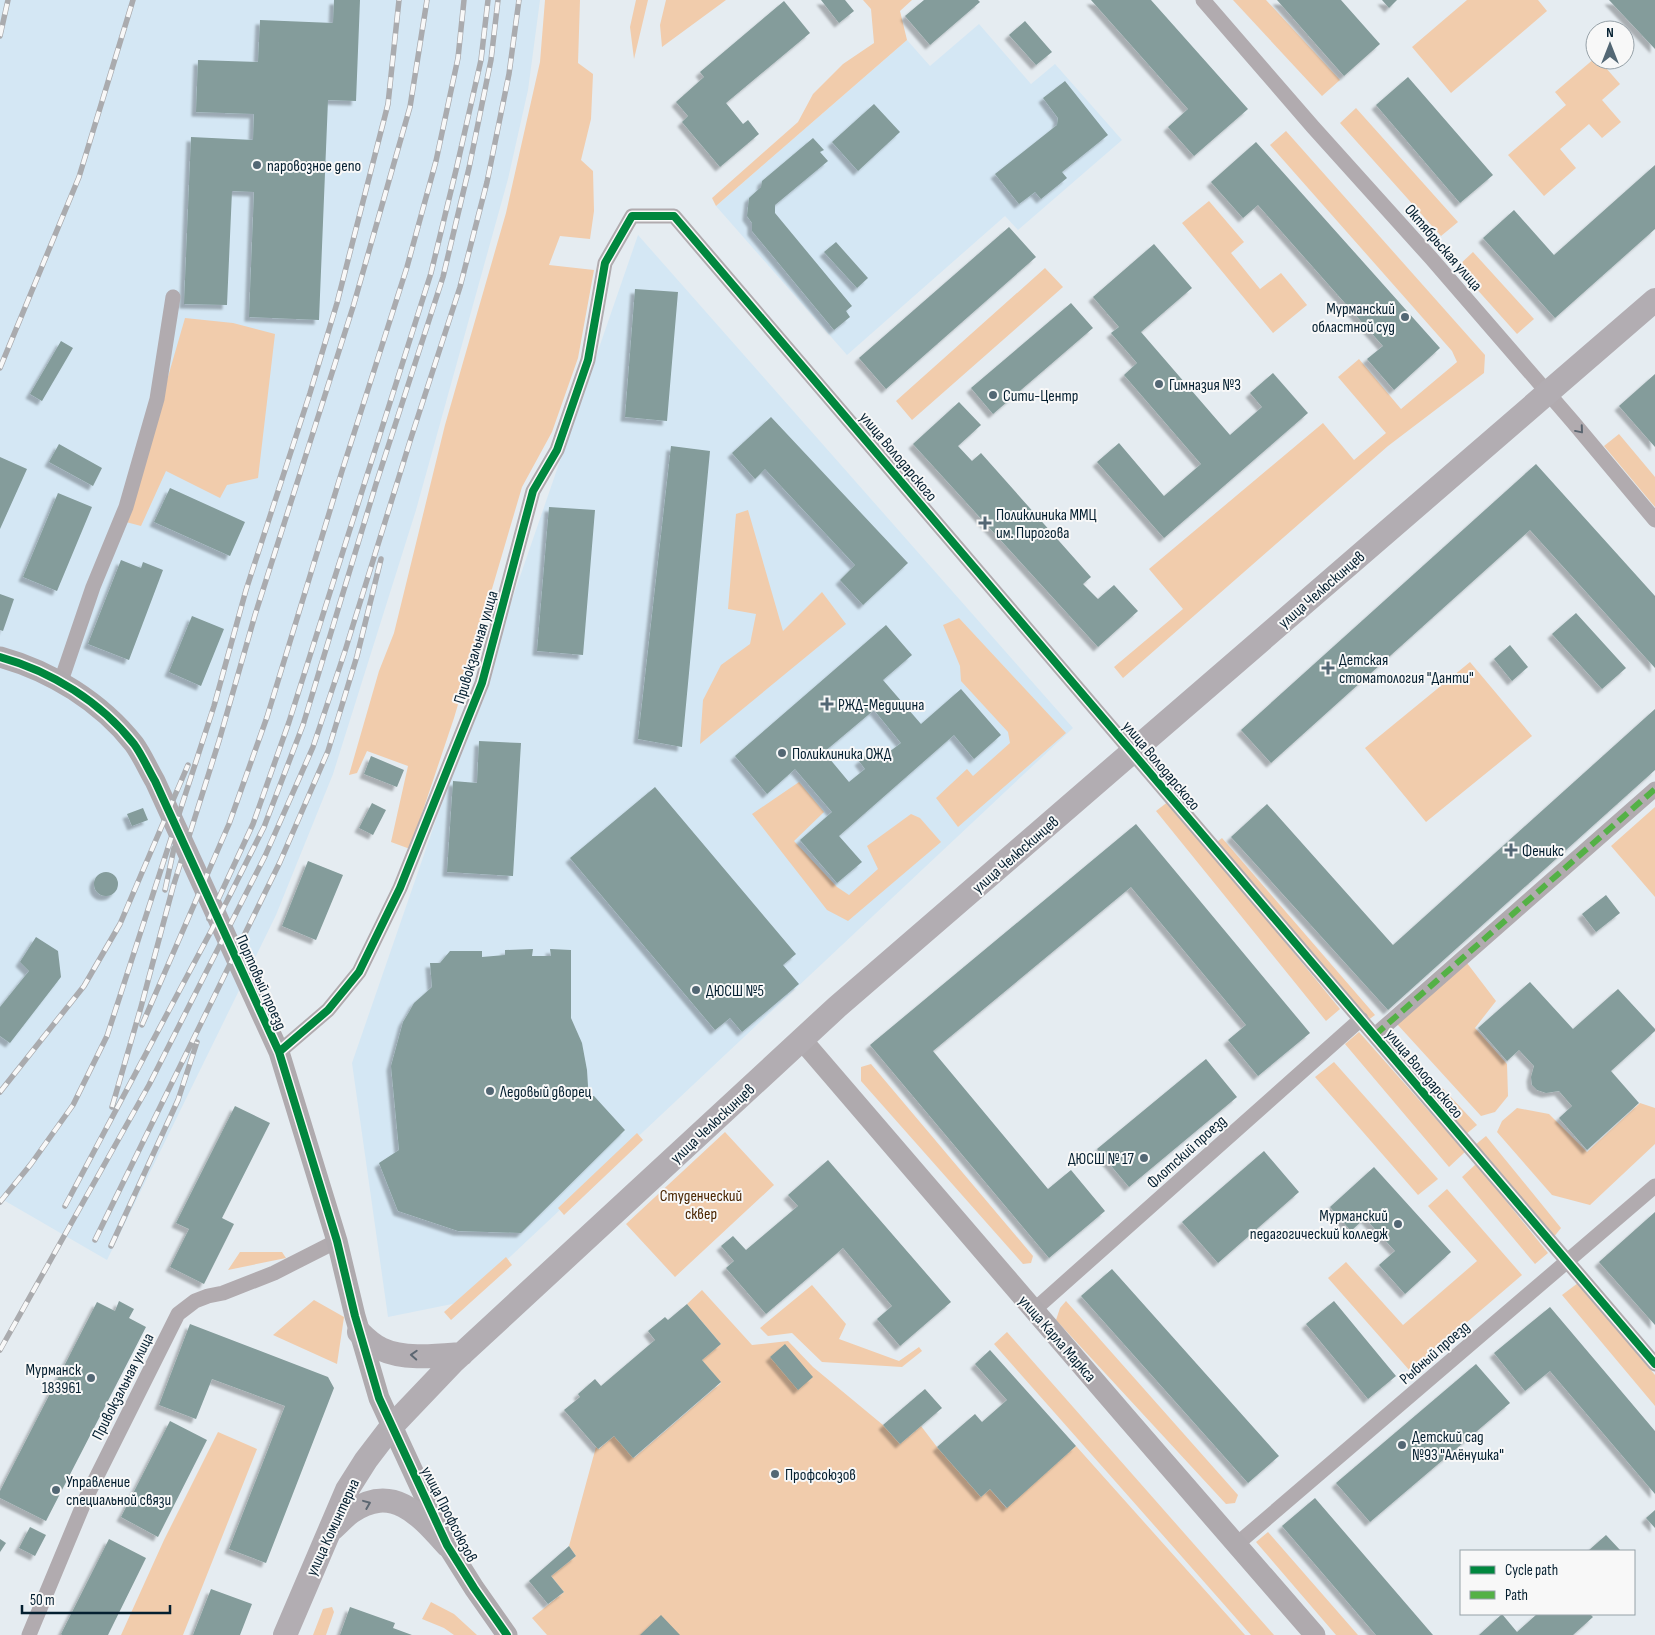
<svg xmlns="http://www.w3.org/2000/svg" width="1655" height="1635" font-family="'Sofia Sans Condensed',sans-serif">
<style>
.built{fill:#d4e7f4}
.green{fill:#f1ccac}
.building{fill:#849c9b;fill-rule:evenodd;filter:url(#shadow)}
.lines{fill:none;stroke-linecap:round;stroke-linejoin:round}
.street{stroke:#b1abaf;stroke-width:15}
.secondary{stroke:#afaaae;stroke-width:21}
.primary{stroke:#b2adb2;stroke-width:24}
.rail-casing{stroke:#aaabae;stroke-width:5.5}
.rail{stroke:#f8f8f8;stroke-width:4;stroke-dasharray:11;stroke-linecap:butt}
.quiet{stroke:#54b146;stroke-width:6;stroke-dasharray:12 6;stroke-linecap:butt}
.cycleway-casing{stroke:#f8f8f8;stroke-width:11}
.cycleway{stroke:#00873e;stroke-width:8}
.oneway{stroke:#5a6570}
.oneway2{stroke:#5b6671}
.poi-dot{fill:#536774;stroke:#f8f8f8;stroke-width:2}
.labels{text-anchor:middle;stroke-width:4;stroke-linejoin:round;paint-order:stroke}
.poi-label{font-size:16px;fill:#041f30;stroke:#f8f8f8;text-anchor:start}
.street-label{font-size:16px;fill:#041f30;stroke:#f8f8f8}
.park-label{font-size:16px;fill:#4a2500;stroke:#f8f8f8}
</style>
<defs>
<filter id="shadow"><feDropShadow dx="-4.5" dy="4.5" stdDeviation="1" flood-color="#0004"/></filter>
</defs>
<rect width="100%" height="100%" fill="#e5ecf1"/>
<path class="built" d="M0 0H540L528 90 508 179 416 510 333 774 276 915 107 1260 0 1198Z
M979 24 1031 84 1055 64 1122 140 1018 230 1005 216 847 355 716 206 907 40 930 66Z
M638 235 1073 728 462 1302 388 1317 352 1063Z"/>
<path class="green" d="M545 0H580L578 63 593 74 591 119 581 160 593 171 594 211 590 239 560 236 549 265 594 270 578 358 552 432 522 487 454 718 410 849 391 842 408 766 367 751 357 773 349 775 379 671 394 633 445 425 506 213 540 62Z
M636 0H648L634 59 630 27Z
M666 0H726L662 47 660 25Z
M863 0H912L900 11 907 40 716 206 712 198 798 122 813 94 843 64 874 43 871 9Z
M1233 0H1266L1340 80 1322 96Z
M1467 0H1538L1547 11 1451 93 1412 47Z
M1595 58V60H1599L1620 84 1602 100 1621 122 1602 138 1589 124 1560 149 1576 168 1544 196 1508 155 1566 105 1555 92Z
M1356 108 1458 222 1441 236 1340 123Z
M1286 131 1485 355 1484 373 1388 446 1123 678 1114 667 1183 609 1149 569 1323 423 1354 460 1386 433 1338 377 1359 359 1401 409 1457 362 1452 351 1270 145Z
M1209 201 1244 242 1231 253 1260 289 1281 273 1307 305 1273 333 1182 223Z
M1473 252 1534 319 1517 334 1457 267Z
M1045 268 1063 287 912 420 896 401Z
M185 318 233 323 275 334 258 478 227 485 220 498 166 471 141 526 126 522Z
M1619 434 1655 477V507L1604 446Z
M748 510 783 631 822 592 846 624 700 744 703 700 721 665 750 644 756 614 728 609 736 514Z
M959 618 1066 733 958 827 936 798 967 769 973 776 1010 743 1008 732 961 681 960 666 943 625Z
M1470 662 1532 736 1426 822 1365 748Z
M799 782 824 812 794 841 837 887 849 895 878 869 867 846 911 814 920 818 941 842 848 921 827 910 752 814Z
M1169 801 1340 1009 1326 1021 1156 811Z
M1655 807V897L1611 846Z
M1222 838 1375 1015 1367 1021 1217 842Z
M1467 963 1496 1001 1475 1028 1507 1064 1508 1096 1495 1112 1481 1116 1397 1024Z
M1359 1032 1465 1152 1449 1167 1345 1044Z
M1391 1033 1477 1125 1465 1135 1380 1041Z
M1334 1062 1438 1179 1418 1195 1315 1077Z
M871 1064 1033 1256 1031 1263 1023 1264 861 1081V1067Z
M1640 1103 1655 1108V1144L1590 1205 1552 1195 1497 1132 1502 1121 1517 1108 1549 1114 1587 1152Z
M725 1132 774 1185 675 1277 626 1224Z
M637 1133 643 1140 564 1215 558 1208Z
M1486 1136 1561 1228 1553 1238 1475 1145Z
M1476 1164 1548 1253 1535 1264 1462 1177Z
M1447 1189 1522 1275 1410 1371 1328 1278 1346 1262 1403 1325 1477 1261 1428 1206Z
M240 1252H282L286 1258 228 1270Z
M506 1257 512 1265 451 1320 444 1312Z
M1578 1283 1655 1375V1406L1562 1295Z
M812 1285 846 1324 839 1339 899 1361 919 1347 922 1351 902 1367 822 1362 792 1333 768 1336 760 1328Z
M702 1290 752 1345 788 1341 813 1367 883 1425 900 1444 921 1426 937 1447 981 1497 990 1489 1006 1508 1076 1446 1245 1635H547L532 1618 564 1592 551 1576 576 1556 569 1546 596 1447 599 1449 614 1436 634 1458 721 1383 702 1360 721 1344 687 1304Z
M314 1300 344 1317 337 1364 273 1335Z
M1066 1301 1238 1495 1235 1503 1226 1504 1056 1320 1060 1308Z
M1007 1332 1274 1635H1251L994 1344Z
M218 1432 257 1449 183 1635H121L164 1540Z
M1268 1532 1358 1635H1336L1256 1542Z
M431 1602 454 1614 477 1635H454L444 1628 422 1619Z
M332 1607 334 1612 326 1635H313L323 1609Z"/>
<path class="building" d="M334 0H360L356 101 328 100 319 320 249 317 254 192 232 191 227 305 184 304 191 137 253 140 254 114 196 112 198 60 258 62 260 20 333 23Z
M821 0H845L854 11 839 23Z
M924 0H978L980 2 930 45 905 16Z
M1091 0H1151L1248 109 1194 156 1168 127 1188 109Z
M1277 0H1341L1380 44 1344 76Z
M1382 0H1397L1389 8Z
M1609 0H1655V49Z
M784 1 810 33 726 103 743 124 748 120 759 134 720 167 682 122 688 116 676 102 704 77 700 72Z
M1025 21 1052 52 1036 65 1009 35Z
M1408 77 1493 175 1460 203 1376 105Z
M1065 81 1108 135 1062 172 1067 178 1041 199 1035 192 1019 204 995 174 1057 125 1058 118 1043 98Z
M874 104 900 132 858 171 832 142Z
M813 138 824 150 820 152 828 161 775 205V213L852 306 846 311 850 317 834 330 752 231V223L747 216 749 198 761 187 762 181Z
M1256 142 1440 348 1394 390 1367 359 1383 346 1258 205 1243 218 1211 182Z
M1655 165V229L1555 318 1483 238 1514 210 1554 255Z
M1009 227 1036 257 886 389 859 358Z
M836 242 868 278 857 288 824 252Z
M1154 244 1192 288 1141 332 1230 435 1262 407 1250 393 1273 373 1308 413 1164 538 1097 462 1119 443 1164 496 1201 464 1124 375 1137 363 1111 333 1119 327 1093 297Z
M635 289 678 292 667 421 625 417Z
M1071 303 1093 328 993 414 971 388Z
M61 341 73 348 42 401 30 394Z
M1655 374V447L1619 406Z
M959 402 981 425 958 446 972 461 981 453 1091 577 1083 584 1098 599 1114 585 1138 611 1098 647 913 444Z
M771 417 908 563 863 605 840 580 855 565 765 469 755 479 732 453Z
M59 444 102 468 93 486 49 462Z
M671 446 710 451 682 747 638 739Z
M0 457 27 469 0 529Z
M1536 464 1655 596V668L1530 530 1271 763 1241 730Z
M170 488 245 522 230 556 154 522Z
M58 493 92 507 57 591 23 577Z
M549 507 595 510 583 655 537 651Z
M121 560 141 568 143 562 163 570 129 660 88 644Z
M0 594 14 599 3 631 0 630Z
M1576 613 1626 668 1602 689 1552 634Z
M192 616 224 629 201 686 169 672Z
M886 625 912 655 883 680 921 724 961 689 1001 735 974 759 954 735 839 836 862 862 837 883 800 840 832 812 795 769 767 794 735 756ZM874 710 901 743 885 755 877 746 859 761 865 769 849 782 824 752Z
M1510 645 1528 667 1512 681 1494 659Z
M1655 709V770L1388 1010 1231 837 1267 804 1393 945Z
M479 741 521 743 513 876 447 872 453 781 477 783Z
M371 756 404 770 397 787 364 774Z
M655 787 796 954 783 965 799 984 742 1032 730 1018 715 1030 570 858Z
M372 803 386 810 373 835 359 828Z
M143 808 148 820 132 826 127 814Z
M1136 824 1310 1033 1258 1076 1228 1040 1246 1025 1131 887 933 1051 1048 1189 1071 1170 1105 1211 1049 1258 870 1045Z
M308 861 343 875 316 940 282 926Z
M94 884a12 12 0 1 1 24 0a12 12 0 1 1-24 0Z
M1606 895 1620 913 1596 932 1582 914Z
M36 937 58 951 61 977 10 1043 0 1036V1007L29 971 20 962Z
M533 949 532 956H551L550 949 571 950V1018L582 1043 587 1070 588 1086 586 1096H594L625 1130 521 1233 458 1231 398 1211 379 1163 399 1150 391 1066 403 1022 409 1012 414 1003 432 987 430 963H440L450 951H482V957L505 955V950Z
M1530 982 1573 1029 1618 989 1655 1029V1031L1611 1071 1639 1103 1587 1150 1559 1118 1572 1106 1559 1091 1546 1093 1537 1090 1532 1085 1531 1077 1534 1066 1519 1050 1507 1061 1478 1028Z
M1206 1059 1237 1097 1129 1187 1097 1149Z
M235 1106 270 1123 222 1218 234 1224 204 1284 170 1267 189 1229 176 1223Z
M1264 1151 1299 1192 1218 1263 1182 1222Z
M828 1160 951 1302 900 1346 877 1319 892 1306 843 1248 766 1314 726 1268 734 1261 721 1246 733 1236 746 1250 798 1206 788 1195Z
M1374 1167 1451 1252 1405 1294 1379 1265 1395 1251 1365 1218 1351 1231 1330 1207Z
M1655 1212V1325L1599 1262Z
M1112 1269 1279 1456 1248 1483 1081 1296Z
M119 1301 134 1309 129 1318 146 1327 46 1521 0 1498V1491L97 1302 115 1311Z
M1334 1301 1396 1376 1368 1399 1306 1324Z
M687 1304 721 1344 702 1360 721 1382 633 1458 614 1436 598 1449 564 1410 580 1397 578 1394 595 1379 601 1386 655 1340 648 1331 665 1317 668 1320Z
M1550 1307 1655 1431V1494L1550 1371 1525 1391 1494 1353Z
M190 1324 328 1377 334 1388 266 1563 229 1549 285 1406 212 1379 196 1419 159 1405Z
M785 1344 813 1377 798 1390 770 1357Z
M990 1350 1076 1446 1007 1508 990 1489 981 1497 937 1447 975 1414 982 1422 1007 1400 975 1364Z
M1476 1364 1510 1403 1370 1522 1336 1483Z
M925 1389 942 1408 900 1444 883 1425Z
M170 1421 207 1440 158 1537 121 1517Z
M1315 1498 1433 1635H1376L1282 1526Z
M1655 1510V1528L1646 1518Z
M30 1527 46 1535 35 1556 19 1548Z
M1606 1535 1621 1551H1588Z
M0 1539 6 1543 0 1552Z
M109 1539 146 1558 108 1635H62L61 1634Z
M569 1546 576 1556 551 1576 564 1592 548 1604 529 1581Z
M211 1589 252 1604 240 1635H193Z
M350 1607 395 1623 393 1628 412 1635H340Z
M1502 1614 1517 1632 1537 1614H1590L1593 1617 1573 1635H1479Z
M661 1615 680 1635H640Z"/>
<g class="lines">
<path class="street" d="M1203 0 1313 127 1431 258 1573 422 1655 520
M61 681 93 587 126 507 157 399 173 297
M1375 1035 1655 789
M279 1052 328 1010 359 972 400 888 482 683 533 491 557 450 588 360 605 263 632 216H674L1655 1364
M1034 1310 1361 1019
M1237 1544 1655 1186
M29 1635 86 1498 178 1314 195 1301 208 1296 223 1293 274 1273 337 1241"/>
<path class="secondary" d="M0 657C51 671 101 702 134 744 142 755 148 769 155 781L279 1052 337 1241 355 1316 379 1398 447 1545 474 1588 507 1635
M802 1040 1125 1416 1315 1635"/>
<path class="primary" d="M359 1332C366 1339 372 1345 381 1349 404 1360 437 1356 462 1354
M331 1530C338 1524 344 1517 351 1512 393 1483 420 1515 447 1545
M285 1635 347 1490 366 1460 392 1426 453 1362 837 1007 1655 300"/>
<defs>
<path id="rail" d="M0 36 8 0
M0 368 79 177 133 0
M165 890 174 848
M209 919 253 824 289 722 431 273 457 166 481 60 488 0
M142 1025 229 824 267 717 342 471 407 267 436 161 458 58 464 0
M0 1092 84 986 120 924 188 765
M112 1107 141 1007 173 887 219 741 255 615 353 307 410 107 427 0
M0 1202 31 1164 73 1105 107 1036 214 706 246 590 310 393 337 303 388 104 399 0
M65 1206 227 901 264 827 303 725 376 484 443 277 469 168 491 60 498 0
M95 1240 280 862 328 751 357 656 381 559
M111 1246 178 1100 197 1042
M0 1350 149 1085 265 856 313 747 345 651 411 438 460 287 487 182 509 74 519 0"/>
</defs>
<use href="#rail" class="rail-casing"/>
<use href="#rail" class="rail"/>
<path class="quiet" d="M1375 1035 1655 789"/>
<defs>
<path id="cycleway" d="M0 657C51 671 101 702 134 744 142 755 148 769 155 781L279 1052 337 1241 355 1316 379 1398 447 1545 474 1588 507 1635
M279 1052 328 1010 359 972 400 888 482 683 533 491 557 450 588 360 605 263 632 216H674L1655 1364"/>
</defs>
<use href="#cycleway" class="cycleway-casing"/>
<use href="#cycleway" class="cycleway"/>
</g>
<defs><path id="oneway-chevron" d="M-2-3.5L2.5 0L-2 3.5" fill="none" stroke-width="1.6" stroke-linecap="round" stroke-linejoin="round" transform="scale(1.25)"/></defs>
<use class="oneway" href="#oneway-chevron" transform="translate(1580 430) rotate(50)"/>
<g class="oneway2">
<use href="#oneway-chevron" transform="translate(414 1355) rotate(-177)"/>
<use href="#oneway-chevron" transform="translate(367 1504) rotate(-22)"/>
</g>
<g class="poi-dot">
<circle cx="257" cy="165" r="5"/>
<circle cx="1405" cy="317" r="5"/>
<circle cx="1159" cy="384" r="5"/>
<circle cx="993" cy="395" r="5"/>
<path d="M982.5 515.5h5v5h5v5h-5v5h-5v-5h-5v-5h5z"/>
<path d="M1325.5 660.5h5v5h5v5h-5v5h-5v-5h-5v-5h5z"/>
<path d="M824.5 696.5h5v5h5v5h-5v5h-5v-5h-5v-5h5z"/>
<circle cx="782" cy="753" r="5"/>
<path d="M1508.5 842.5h5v5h5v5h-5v5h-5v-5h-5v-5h5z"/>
<circle cx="696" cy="990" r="5"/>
<circle cx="490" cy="1091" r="5"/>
<circle cx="1144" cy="1158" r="5"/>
<circle cx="1398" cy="1224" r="5"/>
<circle cx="91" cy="1378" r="5"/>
<circle cx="1402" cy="1445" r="5"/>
<circle cx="775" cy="1474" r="5"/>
<circle cx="56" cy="1490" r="5"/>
</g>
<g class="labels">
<g class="poi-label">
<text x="267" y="171">паровозное депо</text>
<text x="1395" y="314" text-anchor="end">Мурманский<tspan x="1395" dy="18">областной суд</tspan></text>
<text x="1169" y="390">Гимназия №3</text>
<text x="1003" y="401">Сити-Центр</text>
<text x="996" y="520">Поликлиника ММЦ<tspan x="996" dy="18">им. Пирогова</tspan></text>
<text x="1339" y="665">Детская<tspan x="1339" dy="18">стоматология "Данти"</tspan></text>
<text x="838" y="710">РЖД-Медицина</text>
<text x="792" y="759">Поликлиника ОЖД</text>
<text x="1522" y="856">Феникс</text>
<text x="706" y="996">ДЮСШ №5</text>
<text x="500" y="1097">Ледовый дворец</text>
<text x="1134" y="1164" text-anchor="end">ДЮСШ № 17</text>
<text x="1388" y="1221" text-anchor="end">Мурманский<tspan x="1388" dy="18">педагогический колледж</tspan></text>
<text x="81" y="1375" text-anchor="end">Мурманск<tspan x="81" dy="18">183961</tspan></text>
<text x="1412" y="1442">Детский сад<tspan x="1412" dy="18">№93 "Алёнушка"</tspan></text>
<text x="785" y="1480">Профсоюзов</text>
<text x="66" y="1487">Управление<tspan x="66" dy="18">специальной связи</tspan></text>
</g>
<g class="street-label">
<text transform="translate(1444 247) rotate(49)" y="6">Октябрьская улица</text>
<text transform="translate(899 456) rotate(50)" y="6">улица Володарского</text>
<text transform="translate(1321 589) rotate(-41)" y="6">улица Челюскинцев</text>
<text transform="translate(475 647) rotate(-73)" y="6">Привокзальная улица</text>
<text transform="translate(1162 765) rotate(50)" y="6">улица Володарского</text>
<text transform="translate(1015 854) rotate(-41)" y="6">улица Челюскинцев</text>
<text transform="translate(262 982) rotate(66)" y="6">Портовый проезд</text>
<text transform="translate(1425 1073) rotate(50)" y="6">улица Володарского</text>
<text transform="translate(712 1123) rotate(-43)" y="6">улица Челюскинцев</text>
<text transform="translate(1186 1151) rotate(-42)" y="6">Флотский проезд</text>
<text transform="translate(1058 1338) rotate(49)" y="6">улица Карла Маркса</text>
<text transform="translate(1434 1352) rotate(-41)" y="6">Рыбный проезд</text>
<text transform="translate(122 1386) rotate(-63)" y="6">Привокзальная улица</text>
<text transform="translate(450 1514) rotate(63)" y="6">улица Профсоюзов</text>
<text transform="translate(332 1527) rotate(-65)" y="6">улица Коминтерна</text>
</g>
<g class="park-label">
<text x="701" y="1201">Студенческий<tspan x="701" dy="18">сквер</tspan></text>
</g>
</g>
<rect x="1460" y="1550" width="175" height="65" fill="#f8f8f8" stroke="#96a1a8"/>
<rect x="1470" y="1566" width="25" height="8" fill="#00873e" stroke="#96a1a8"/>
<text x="1505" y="1575" font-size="15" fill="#041f30">Cycle path</text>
<rect x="1470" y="1591" width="25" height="8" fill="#54b146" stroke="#96a1a8"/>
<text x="1505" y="1600" font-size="15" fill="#041f30">Path</text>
<g transform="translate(1610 45)"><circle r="24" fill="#f8f8f8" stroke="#96a1a8"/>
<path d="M0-4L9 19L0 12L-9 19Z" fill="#536774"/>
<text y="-8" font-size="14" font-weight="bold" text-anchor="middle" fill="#041f30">N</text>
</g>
<path d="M22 1605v8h148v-8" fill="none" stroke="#041f30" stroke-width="2.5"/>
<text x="30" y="1605" font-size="15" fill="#041f30" stroke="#f8f8f8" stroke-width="4" paint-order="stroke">50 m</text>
</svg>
